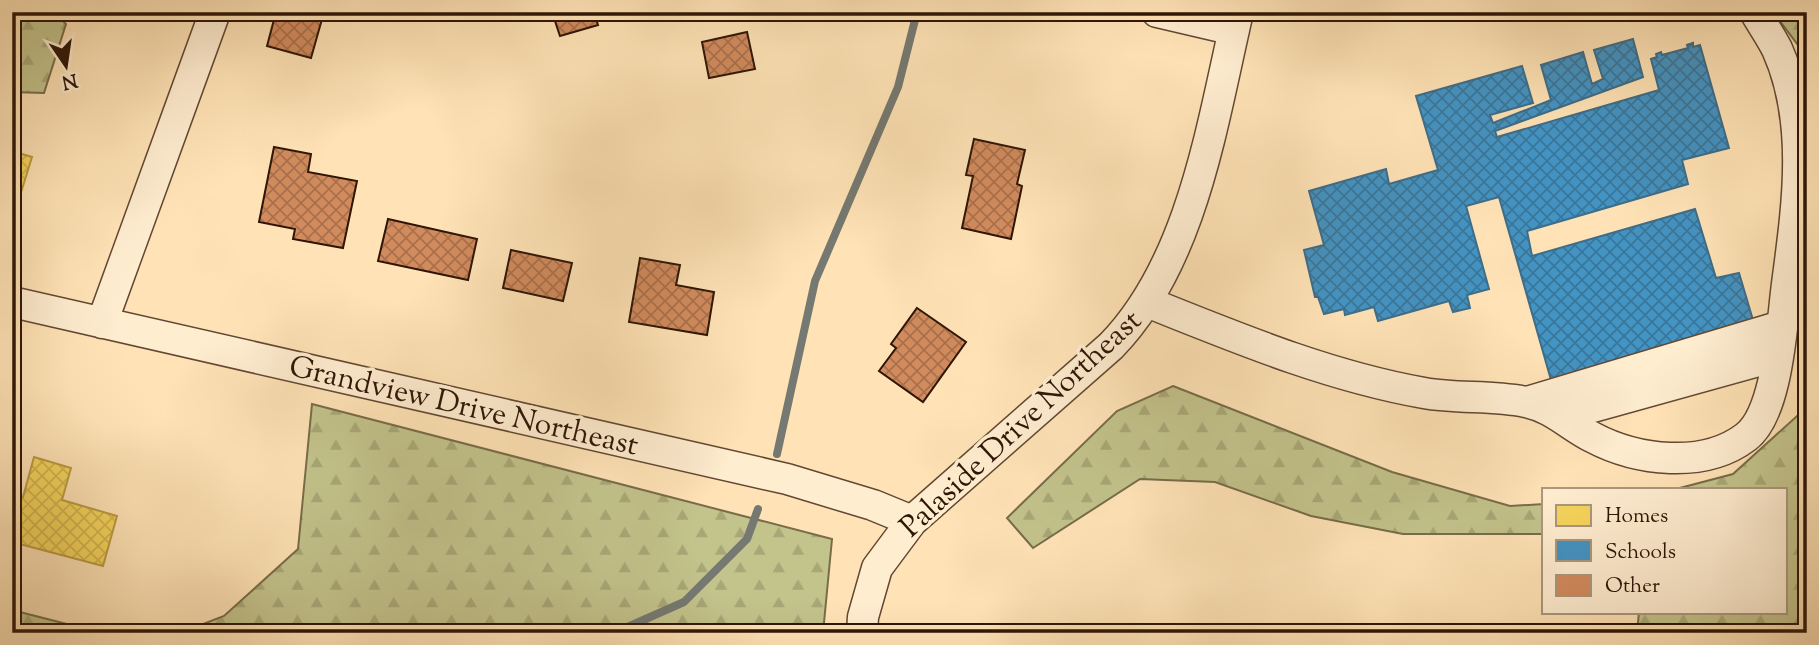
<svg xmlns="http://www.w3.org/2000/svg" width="1819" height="645" font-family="'Sorts Mill Goudy',serif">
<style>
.forest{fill:url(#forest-firs);stroke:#786c49;stroke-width:2}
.homes{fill:url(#homes-cross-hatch);stroke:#ba9b42;stroke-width:2}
.schools{fill:url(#schools-cross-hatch);stroke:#3d6d8a;stroke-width:2}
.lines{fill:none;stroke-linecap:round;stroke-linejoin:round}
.stream{stroke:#757971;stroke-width:8}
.building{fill:url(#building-cross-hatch);stroke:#2e1506;stroke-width:2}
.minor-casing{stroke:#624832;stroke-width:33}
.minor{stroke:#ffedd0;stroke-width:30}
.labels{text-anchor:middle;stroke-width:7;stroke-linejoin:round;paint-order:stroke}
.street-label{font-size:30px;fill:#2e1506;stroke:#ffedd0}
</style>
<defs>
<pattern id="forest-firs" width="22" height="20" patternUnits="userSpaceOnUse" patternTransform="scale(1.75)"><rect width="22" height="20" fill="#c3c38c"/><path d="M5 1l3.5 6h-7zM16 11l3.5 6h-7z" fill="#a8a777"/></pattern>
<pattern id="homes-cross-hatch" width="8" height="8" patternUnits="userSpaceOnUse" patternTransform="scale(1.75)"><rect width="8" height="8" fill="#f6d55c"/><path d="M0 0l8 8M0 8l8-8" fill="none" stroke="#d3b64e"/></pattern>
<pattern id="schools-cross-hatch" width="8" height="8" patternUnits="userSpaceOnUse" patternTransform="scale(1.75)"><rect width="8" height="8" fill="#4393c3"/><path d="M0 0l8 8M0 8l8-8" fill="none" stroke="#38779c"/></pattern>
<pattern id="building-cross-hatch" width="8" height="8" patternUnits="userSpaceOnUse" patternTransform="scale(1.75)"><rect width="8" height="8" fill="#d18b5d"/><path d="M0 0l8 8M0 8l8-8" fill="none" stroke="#aa704b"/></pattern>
</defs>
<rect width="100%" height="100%" fill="#ffe3b6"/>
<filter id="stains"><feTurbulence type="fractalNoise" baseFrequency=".00286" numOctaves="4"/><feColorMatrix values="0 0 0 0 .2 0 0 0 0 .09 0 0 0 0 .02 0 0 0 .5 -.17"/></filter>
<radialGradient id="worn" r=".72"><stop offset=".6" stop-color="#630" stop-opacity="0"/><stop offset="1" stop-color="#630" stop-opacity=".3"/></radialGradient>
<path class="forest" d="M12 12H53L66 24 44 93 12 92Z
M1773 12H1807V57Z
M1173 386 1392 472 1510 506 1544 504V534H1403L1311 516 1215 482 1140 479 1033 548 1007 518 1117 411Z
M312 404 832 539 823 633H180L224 616 298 549Z
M1807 407V633H1637L1639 612H1786V489H1676L1733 474Z
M12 610 102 633H12Z"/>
<path class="homes" d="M12 151 32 157 19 199 12 196Z
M34 457 71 468 62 500 117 516 103 566 12 542V494L23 497Z"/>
<path class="schools" d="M1633 39 1643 77 1495 131 1497 137 1659 90 1651 59 1657 57 1656 54 1661 52 1662 55 1688 48 1687 45 1693 43V47L1700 45 1729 148 1682 160 1688 184 1527 231 1532 256 1695 209 1716 278 1739 273 1753 320 1551 380 1499 197 1466 206 1489 289 1467 295 1470 308 1453 312 1449 301 1378 321 1374 307 1345 315 1344 309 1324 314 1318 297H1315L1304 250 1324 245 1309 191 1386 169 1389 184 1438 170 1416 96 1522 66 1533 103 1490 115 1493 123 1551 100 1541 65 1583 52 1592 84 1603 79 1594 50Z"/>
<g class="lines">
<path class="stream" d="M777 454 815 281 898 87 917 12
M614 633 684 602 747 539 758 509"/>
</g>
<path class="building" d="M276 12H324L311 58 267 46Z
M552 12H594L598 25 560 36Z
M747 32 755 69 709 78 702 42Z
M974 139 1025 150 1017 184 1022 186 1011 239 962 228 973 176 966 175Z
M274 147 311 154 308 172 357 181 343 248 293 239 295 229 259 222Z
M388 219 477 239 468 280 378 261Z
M511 250 572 263 563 301 503 288Z
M640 258 680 265 676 285 714 292 707 335 629 322Z
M917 308 966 342 923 402 879 371 896 348 891 344Z"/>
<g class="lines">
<defs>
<path id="minor" d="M1157 12 1234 30
M12 302 787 479 873 505 912 521
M1147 302C1237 338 1328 376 1424 393 1457 399 1493 395 1526 402 1552 407 1570 426 1592 437 1637 461 1704 469 1746 437 1778 413 1782 322 1787 284 1797 208 1810 122 1777 49 1771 37 1762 24 1755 12
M102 323 215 12
M1527 402 1781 326
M1560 416 1776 356
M862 633 863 617 877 568 912 521 1111 346C1193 262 1212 123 1238 12"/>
</defs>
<use href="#minor" class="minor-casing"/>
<use href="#minor" class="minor"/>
</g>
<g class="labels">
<g class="street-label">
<text transform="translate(464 405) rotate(13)" y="10">Grandview Drive Northeast</text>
<text transform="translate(1020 423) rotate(-43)" y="10">Palaside Drive Northeast</text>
</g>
</g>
<rect width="1819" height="645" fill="none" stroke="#ffe3b6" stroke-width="42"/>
<rect x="14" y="14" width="1791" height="617" fill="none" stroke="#2e1506" stroke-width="3.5"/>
<rect x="21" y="21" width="1777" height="603" fill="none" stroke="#2e1506" stroke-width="2"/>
<rect x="1542" y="488" width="245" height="126" fill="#ffedd0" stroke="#ab977f" stroke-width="2"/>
<rect x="1556" y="505" width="35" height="21" fill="#f6d55c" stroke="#ab977f" stroke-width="2"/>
<text x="1605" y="522" font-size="21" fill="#2e1506">Homes</text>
<rect x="1556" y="540" width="35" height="21" fill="#4393c3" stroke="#ab977f" stroke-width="2"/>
<text x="1605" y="558" font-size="21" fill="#2e1506">Schools</text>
<rect x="1556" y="575" width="35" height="21" fill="#d18b5d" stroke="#ab977f" stroke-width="2"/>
<text x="1605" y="592" font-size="21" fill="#2e1506">Other</text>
<g transform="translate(66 66) rotate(167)" stroke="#ffedd0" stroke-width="5" paint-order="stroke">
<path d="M0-5L12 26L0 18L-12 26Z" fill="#2e1506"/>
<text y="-10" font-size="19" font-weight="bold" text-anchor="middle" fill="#2e1506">N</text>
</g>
<rect width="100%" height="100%" filter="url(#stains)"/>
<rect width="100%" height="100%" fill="url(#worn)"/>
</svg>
